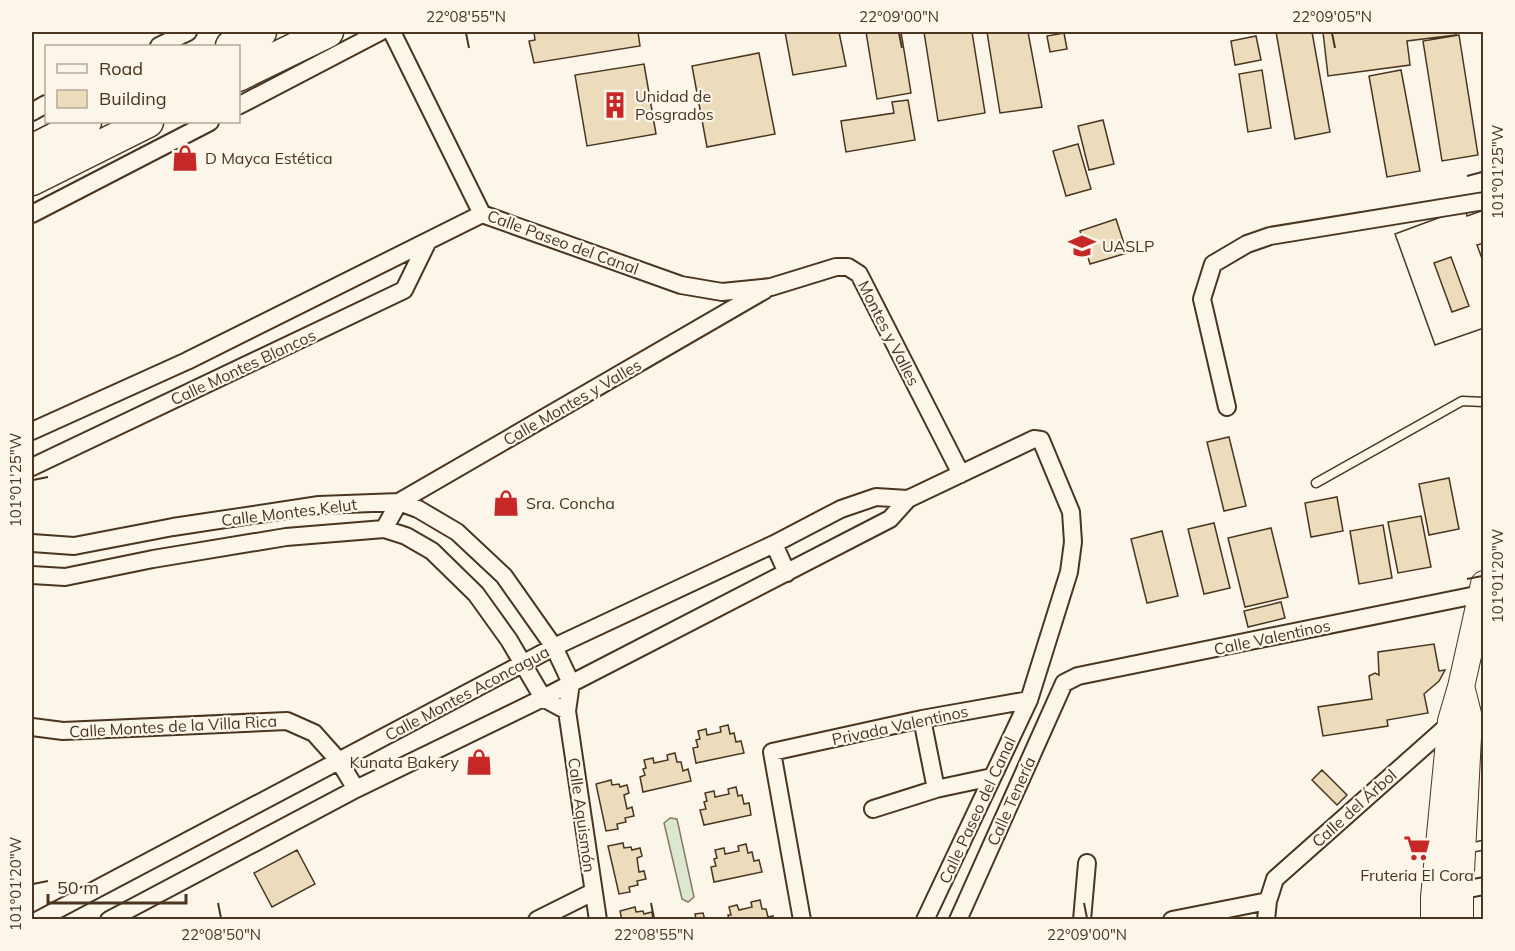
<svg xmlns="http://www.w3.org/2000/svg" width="1515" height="951" font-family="Mulish,sans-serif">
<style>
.green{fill:#dce7d0;stroke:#887966;stroke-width:1.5}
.building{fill:#ecdcbc;stroke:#4a3520;stroke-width:1.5;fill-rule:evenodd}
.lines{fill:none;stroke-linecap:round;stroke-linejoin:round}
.lane-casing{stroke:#4a3520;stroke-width:11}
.street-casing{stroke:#4a3520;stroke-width:20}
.primary-casing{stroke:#4a3520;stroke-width:28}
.highway-casing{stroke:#4a3520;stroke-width:33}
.lane{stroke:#fbf6e9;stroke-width:8}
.street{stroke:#fbf6e9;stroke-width:16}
.primary{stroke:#fbf6e9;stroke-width:26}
.highway{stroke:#fbf6e9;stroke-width:30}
.ticks{fill:none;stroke:#4a3520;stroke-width:2}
.labels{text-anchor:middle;stroke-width:4.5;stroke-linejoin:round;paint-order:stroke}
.poi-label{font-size:16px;fill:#4a3520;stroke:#fbf6e9;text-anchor:start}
.street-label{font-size:16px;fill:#4a3520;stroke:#fbf6e9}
.neatline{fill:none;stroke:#4a3520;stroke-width:2}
.ticks-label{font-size:15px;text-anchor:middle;fill:#4a3520}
</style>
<rect width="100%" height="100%" fill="#fbf6e9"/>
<path class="green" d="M670 818 677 819 694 897 688 902 682 899 664 823Z"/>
<path class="building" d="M534 32H638L640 46 534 63 529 41 535 40Z
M785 32H839L846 66 793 75Z
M866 32H901L911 93 877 99Z
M924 32H972L985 113 938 121Z
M987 32H1028L1042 107 1000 113Z
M1276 32H1312L1330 132 1295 139Z
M1323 32H1456V35L1407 41 1410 65 1328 76Z
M1064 33 1067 49 1050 52 1047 36Z
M1459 35 1478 155 1442 161 1423 41Z
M1256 36 1261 60 1235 65 1231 41Z
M759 53 775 134 707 147 692 66Z
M644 64 656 134 587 146 575 75Z
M1262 70 1271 128 1248 132 1239 74Z
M1401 70 1420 171 1387 177 1369 76Z
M908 100 915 140 846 152 841 121 894 113 892 102Z
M1103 120 1114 164 1089 170 1078 126Z
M1078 144 1091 189 1066 196 1053 151Z
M1465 208 1467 216 1484 210V243L1477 245 1484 264V328L1435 345 1395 234ZM1451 257 1469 306 1452 312 1434 263Z
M1465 208 1467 216 1484 210V243L1477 245 1484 264V328L1435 345 1395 234Z
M1116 219 1127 253 1090 264 1080 231Z
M1229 437 1246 506 1224 511 1207 442Z
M1449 478 1459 529 1429 535 1419 484Z
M1337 497 1343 531 1311 537 1305 503Z
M1421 516 1431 567 1398 573 1388 522Z
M1214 523 1230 588 1204 594 1188 529Z
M1383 525 1392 578 1359 584 1350 531Z
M1271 528 1288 597 1245 607 1228 538Z
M1162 531 1178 596 1147 603 1131 539Z
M1281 602 1285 618 1248 627 1244 611Z
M1434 644 1439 671 1445 670 1439 681 1424 694 1428 713 1387 720 1388 726 1323 736 1318 707 1372 699 1369 676 1375 673 1379 675 1378 652Z
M728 725 730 734 734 733 736 742 741 741 744 753 696 763 693 748 698 747 696 740 700 739 698 731 706 729 707 735 721 732 720 727Z
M675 753 677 762H681L683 771 688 769 691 781 643 792 640 777 645 775 643 769 646 768 644 760 653 758 654 763 668 760 667 755Z
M1322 770 1347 795 1337 805 1312 780Z
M611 780 612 785 619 784 620 787 627 785 629 793 624 795 627 809 632 807 634 816 625 818 626 822 617 824 618 829 606 831 596 784Z
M736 787 738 796 742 795 744 804 749 803 751 815 704 825 700 810 706 809 704 802 707 801 705 793 714 791 715 797 729 794 728 789Z
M623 843 624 848 631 847 632 850 640 848 642 856 637 858 639 872 644 871 646 879 637 881 638 885 629 887 630 892 619 894 608 846Z
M746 844 748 853 752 852 754 861 759 860 762 872 714 882 711 867 716 866 714 859 717 858 715 850 724 848 725 854 739 851 738 846Z
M297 850 315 884 272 907 254 873Z
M760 900 762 909H766L768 917 773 916V920H729L728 915H731L729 907 737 905 739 910 752 907 751 902Z
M635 907 636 912 643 911 644 914 652 912 653 920H622L620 911Z
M703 913 705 920H694L696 919 695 914Z"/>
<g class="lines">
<defs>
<path id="lane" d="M1316 483 1462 401 1484 402
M1465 849 1484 845"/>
<path id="street" d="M392 32 482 214 681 285 722 292 771 287 836 267H848L859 274 961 474
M159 46 188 32
M238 106 380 32
M32 112 46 104
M32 214 210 122
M1227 407 1202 299 1213 264 1247 244 1270 236 1484 201
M32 431 187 361 482 214
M32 467 404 290 428 241
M384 529 399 502 765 290
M32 543 74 546 173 527 319 505 399 502 418 509 457 532 504 576 554 647 571 683 567 711 598 920
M774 544 787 573
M32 575 65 577 153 559 286 537 384 529 406 536 432 551 476 594 509 640 543 698 567 711
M922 719 936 789
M32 727 63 731 287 721 314 733 339 761 356 789
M873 809 936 789 992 777
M1453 892 1484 886
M38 920 554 647 774 544 841 509 876 497 908 499
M109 920 356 789 543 698 890 519 908 499 1034 439 1041 440 1071 512 1073 542 1069 572 1029 700 925 920
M537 920 593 892
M802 920 772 752 922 719 1029 700
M958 920 1064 683 1078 676 1481 594
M1082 920 1087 863
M1172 920 1268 901
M1266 920 1268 901 1275 879 1453 721"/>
<path id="primary" d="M1434 920V897L1451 721 1461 687 1484 584
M1460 920V891L1469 718 1462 690"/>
<path id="highway" d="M231 46 261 32
M238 76 328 32
M32 150 86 122
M32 180 148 122"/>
</defs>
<use href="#lane" class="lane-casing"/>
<use href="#street" class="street-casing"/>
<use href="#primary" class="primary-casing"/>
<use href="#highway" class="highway-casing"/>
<use href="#lane" class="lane"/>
<use href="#street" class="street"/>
<use href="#primary" class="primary"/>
<use href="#highway" class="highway"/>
</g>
<path class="ticks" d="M466 33 469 48M899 33 902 48M1332 33 1335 48M1467 176 1482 172M33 480 48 477M1467 579 1482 576M33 884 48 881M218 903 221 918M651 903 654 918M1084 903 1087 918"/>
<defs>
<symbol id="building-bare" viewBox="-9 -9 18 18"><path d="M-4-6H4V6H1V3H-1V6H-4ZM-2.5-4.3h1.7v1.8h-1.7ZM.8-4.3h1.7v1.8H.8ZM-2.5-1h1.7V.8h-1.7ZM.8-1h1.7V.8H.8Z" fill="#c62828" stroke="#fbf6e9" stroke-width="2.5" paint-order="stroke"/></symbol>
<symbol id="shop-bare" viewBox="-9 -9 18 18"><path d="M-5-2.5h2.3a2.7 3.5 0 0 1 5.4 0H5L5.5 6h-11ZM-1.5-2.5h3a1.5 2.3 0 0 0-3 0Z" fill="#c62828" stroke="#fbf6e9" stroke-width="2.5" paint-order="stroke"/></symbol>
<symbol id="university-bare" viewBox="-9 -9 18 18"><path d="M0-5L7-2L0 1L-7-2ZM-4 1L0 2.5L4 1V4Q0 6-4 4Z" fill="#c62828" stroke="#fbf6e9" stroke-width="2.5" paint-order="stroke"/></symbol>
<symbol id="supermarket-bare" viewBox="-9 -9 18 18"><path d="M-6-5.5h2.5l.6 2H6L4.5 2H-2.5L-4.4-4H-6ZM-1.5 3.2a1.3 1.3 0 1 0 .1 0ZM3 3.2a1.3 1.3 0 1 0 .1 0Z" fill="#c62828" stroke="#fbf6e9" stroke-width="2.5" paint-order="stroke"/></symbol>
</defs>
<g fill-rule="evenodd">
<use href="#building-bare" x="596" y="86" width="38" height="38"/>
<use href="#shop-bare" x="166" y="139" width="38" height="38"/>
<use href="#university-bare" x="1063" y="227" width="38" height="38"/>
<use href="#shop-bare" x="487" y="484" width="38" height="38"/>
<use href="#shop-bare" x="460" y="743" width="38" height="38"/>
<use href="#supermarket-bare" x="1398" y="829" width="38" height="38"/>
</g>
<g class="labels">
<g class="poi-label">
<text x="635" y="102">Unidad de<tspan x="635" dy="18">Posgrados</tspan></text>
<text x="205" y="164">D Mayca Estética</text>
<text x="1102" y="252">UASLP</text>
<text x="526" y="509">Sra. Concha</text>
<text x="459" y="768" text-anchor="end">Kunata Bakery</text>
<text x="1417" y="881" text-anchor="middle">Fruteria El Cora</text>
</g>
<g class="street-label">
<text transform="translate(563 242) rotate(20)" y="6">Calle Paseo del Canal</text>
<text transform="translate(889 333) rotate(63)" y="6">Montes y Valles</text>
<text transform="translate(243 367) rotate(-25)" y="6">Calle Montes Blancos</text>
<text transform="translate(572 402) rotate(-30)" y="6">Calle Montes y Valles</text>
<text transform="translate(289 512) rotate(-7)" y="6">Calle Montes Kelut</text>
<text transform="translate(1272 637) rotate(-12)" y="6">Calle Valentinos</text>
<text transform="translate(467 693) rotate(-28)" y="6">Calle Montes Aconcagua</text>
<text transform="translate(900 725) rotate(-12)" y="6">Privada Valentinos</text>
<text transform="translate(173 726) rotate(-3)" y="6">Calle Montes de la Villa Rica</text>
<text transform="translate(1011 801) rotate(-66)" y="6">Calle Tenería</text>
<text transform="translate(1354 808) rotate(-42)" y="6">Calle del Árbol</text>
<text transform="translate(977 810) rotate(-65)" y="6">Calle Paseo del Canal</text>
<text transform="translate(582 815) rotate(82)" y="6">Calle Aquismón</text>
</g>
</g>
<rect width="1515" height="951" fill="none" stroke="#fbf6e9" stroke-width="66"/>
<rect x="45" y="45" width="195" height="78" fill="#fbf6e9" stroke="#b4a999" stroke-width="1.5"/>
<rect x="57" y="64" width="30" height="9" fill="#fbf6e9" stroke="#b4a999" stroke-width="1.5"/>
<text x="99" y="75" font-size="18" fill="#4a3520">Road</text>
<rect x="57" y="90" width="30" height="18" fill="#ecdcbc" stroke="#b4a999" stroke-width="1.5"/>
<text x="99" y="105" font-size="18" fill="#4a3520">Building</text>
<path d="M48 894v9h138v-9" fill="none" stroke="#4a3520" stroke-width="3"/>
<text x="57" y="894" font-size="18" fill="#4a3520" stroke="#fbf6e9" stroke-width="4.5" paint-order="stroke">50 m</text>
<rect x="33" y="33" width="1449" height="885" class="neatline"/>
<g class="ticks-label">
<text x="466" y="22">22°08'55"N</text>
<text x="899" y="22">22°09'00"N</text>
<text x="1332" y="22">22°09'05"N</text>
<text transform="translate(1498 172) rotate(-90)" y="5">101°01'25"W</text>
<text transform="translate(16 480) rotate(-90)" y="5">101°01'25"W</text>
<text transform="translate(1498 576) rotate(-90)" y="5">101°01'20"W</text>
<text transform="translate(16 884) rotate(-90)" y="5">101°01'20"W</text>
<text x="221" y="940">22°08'50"N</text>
<text x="654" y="940">22°08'55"N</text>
<text x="1087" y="940">22°09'00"N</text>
</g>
</svg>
